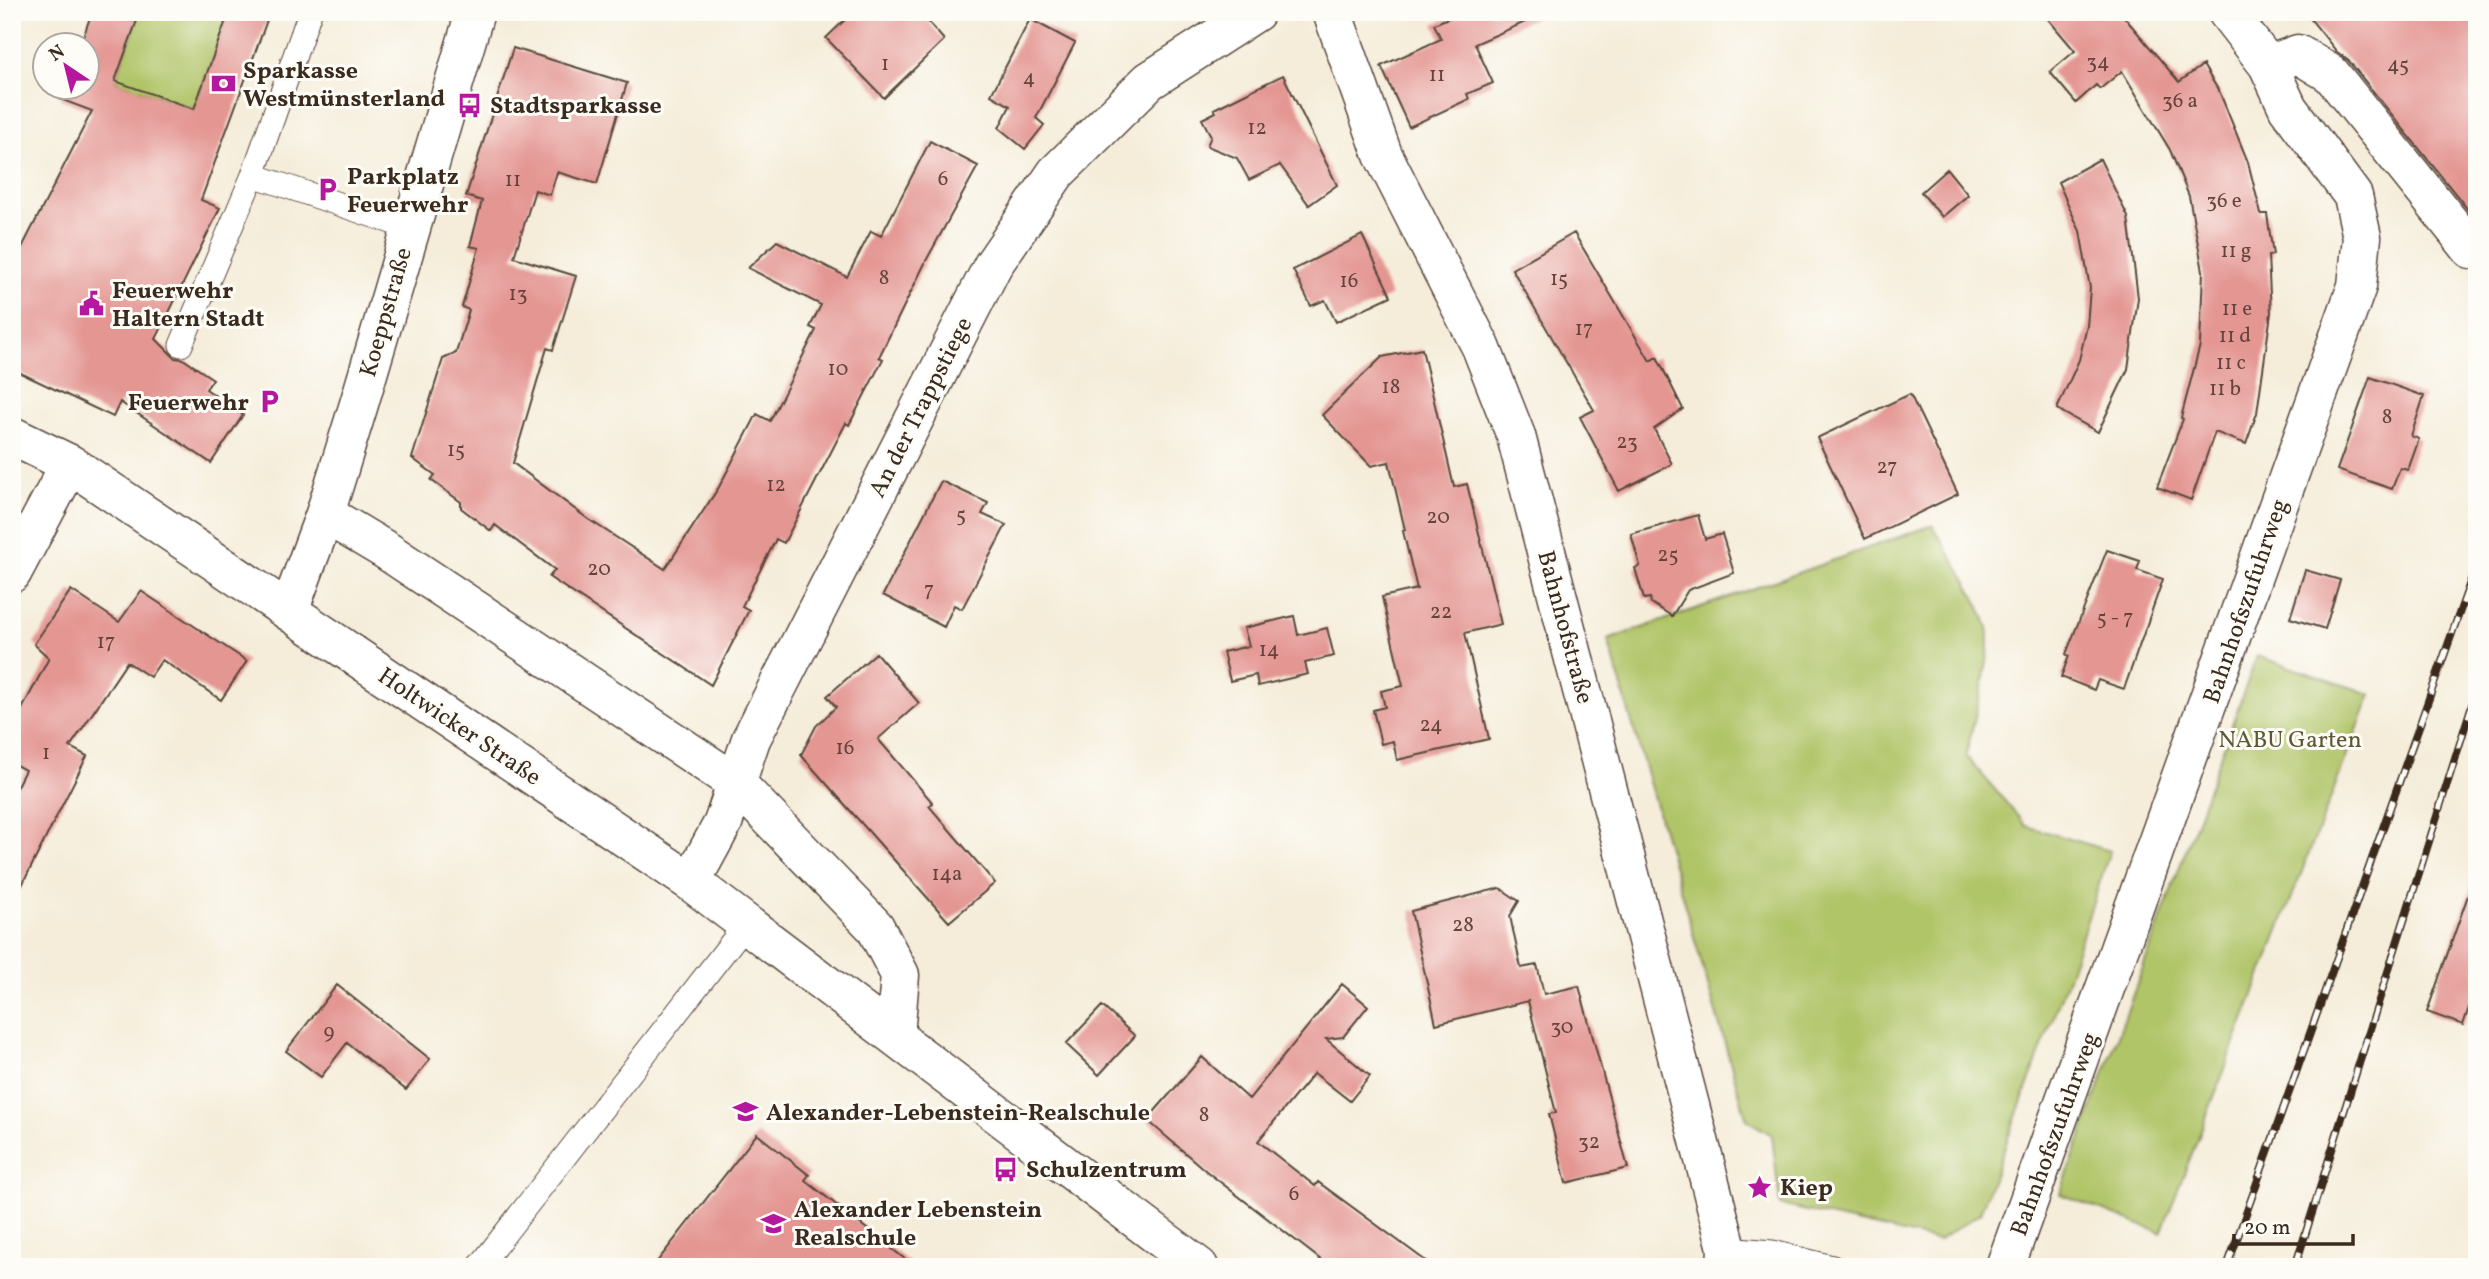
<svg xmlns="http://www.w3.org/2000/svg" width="2489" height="1279" font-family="Vollkorn,serif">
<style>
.green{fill:#b0c468;stroke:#767743;stroke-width:2}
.building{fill:#e49693}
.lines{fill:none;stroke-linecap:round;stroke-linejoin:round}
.lane-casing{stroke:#57473a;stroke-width:25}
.street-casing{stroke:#57473a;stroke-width:41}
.lane{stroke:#fff;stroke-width:23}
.street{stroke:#fff;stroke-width:38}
.rail-casing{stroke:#3b2a1e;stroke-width:8}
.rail{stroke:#fdfcf7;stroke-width:5;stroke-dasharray:16;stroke-linecap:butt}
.labels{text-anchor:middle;stroke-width:6;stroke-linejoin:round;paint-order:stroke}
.number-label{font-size:21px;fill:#65453b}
.poi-label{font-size:24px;font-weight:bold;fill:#3b2a1e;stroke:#fdfcf7;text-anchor:start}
.street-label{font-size:24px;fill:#3b2a1e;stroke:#fdfcf7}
.park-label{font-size:24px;fill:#5e5834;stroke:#fdfcf7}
</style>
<rect width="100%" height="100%" fill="#fdfcf7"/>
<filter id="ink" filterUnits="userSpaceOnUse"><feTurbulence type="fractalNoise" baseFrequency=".0143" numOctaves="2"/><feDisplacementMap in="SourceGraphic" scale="14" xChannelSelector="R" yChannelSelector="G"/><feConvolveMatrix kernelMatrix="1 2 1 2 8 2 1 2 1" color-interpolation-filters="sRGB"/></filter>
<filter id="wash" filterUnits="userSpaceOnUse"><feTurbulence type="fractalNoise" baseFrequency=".00686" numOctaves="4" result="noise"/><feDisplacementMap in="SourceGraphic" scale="28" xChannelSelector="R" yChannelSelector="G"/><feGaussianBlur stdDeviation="1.57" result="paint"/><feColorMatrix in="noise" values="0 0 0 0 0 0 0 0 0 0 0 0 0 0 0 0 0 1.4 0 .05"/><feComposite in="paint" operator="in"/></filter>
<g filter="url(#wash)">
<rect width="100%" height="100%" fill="#f5edda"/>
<path class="green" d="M140 12 229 13 194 109 115 81Z
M1933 525C1949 555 1977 594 1987 625 1996 649 1971 727 1966 756L2026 826 2110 851 2070 972 1980 1213 1938 1241 1780 1205 1772 1135 1747 1120 1608 640Z
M2257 656 2371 694 2161 1233 2060 1194Z"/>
<g id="blocks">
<path class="building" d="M92 12H140L115 81 194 109 229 12H270L201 200 220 208 156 339 175 358 183 359 213 379 206 389 243 415 211 463 120 402 113 417 12 369V267L92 111 60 99 65 88H88V46H80Z
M853 12H920L944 40 884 98 826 38Z
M1462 12H1548L1475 44 1493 83 1467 94 1469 99 1409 127 1381 66 1441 39 1434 24Z
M2042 12H2120L2179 82 2203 65 2220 93 2248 162 2261 214H2267L2273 255 2268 256 2271 313 2257 413 2246 444 2215 432 2191 500 2157 487 2183 419 2181 418 2200 345 2203 271 2189 196 2170 150 2122 71 2100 89 2096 85 2076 103 2050 72 2075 51Z
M2305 12H2477V221L2348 60 2337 52Z
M1030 19 1075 43 1036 118 1044 125 1025 149 999 128 1010 106 991 95Z
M513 48 627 83 597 184 557 172 550 195 535 190 514 257 576 276 553 350 547 348 513 463 588 519 665 569 719 487 757 414 770 421 816 330 810 327 821 305 748 268 777 241 847 277 871 231 881 236 930 141 978 166 927 259 879 357 883 359 849 425 846 423 784 543 776 539 742 606 749 610 711 685 549 577 555 570 495 525 491 531 461 508V502L431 480 435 475 412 458 443 359 456 353 469 310 462 307 479 248 470 246 482 201 466 196Z
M1283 75 1337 185 1309 205 1280 165 1249 180 1237 158 1207 146 1211 136 1202 119 1216 112 1214 109Z
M2100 159 2128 217 2138 298 2128 369 2098 432 2057 409 2079 360 2087 326 2090 288 2080 231 2058 182Z
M1947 169 1968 195 1942 217 1921 192Z
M1574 233 1650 361 1657 357 1683 409 1654 429 1672 464 1619 491 1580 417 1594 410 1512 269Z
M1362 235 1391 296 1336 322 1325 300 1311 306 1293 270Z
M1422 349 1454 487 1467 484 1501 624 1465 633 1489 739 1397 760 1393 741 1381 744 1373 710 1385 707 1381 691 1403 686 1382 597 1417 589 1403 531 1405 530 1389 462 1371 466 1322 415 1382 357Z
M2370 377 2424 396 2411 436 2419 439 2408 470 2400 468 2392 489 2337 470Z
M1910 394 1958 494 1865 539 1817 438Z
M941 481 988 503 982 514 1006 525 962 609 954 605 944 627 883 595Z
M1698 515 1705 539 1722 534 1734 573 1688 590 1672 616 1651 603 1650 598 1644 599 1635 568 1640 566 1631 534Z
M2107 550 2140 561 2137 570 2163 579 2124 689 2098 680 2094 690 2061 677 2069 656 2066 654Z
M2305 570 2340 580 2325 629 2290 618Z
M71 590 119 622 141 591 247 661 221 700 162 660 150 677 127 662 70 747 87 756 12 905V796L25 770 12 763V728L49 658 34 644Z
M1294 616 1298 635 1327 628 1334 656 1305 663 1308 674 1258 686 1256 675 1230 681 1223 652 1249 646 1244 628Z
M876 653 919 703 878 739 933 803 929 806 995 883 949 922 801 755 816 726 836 707 827 696Z
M2472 884 2477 885V984L2463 1025 2427 1012Z
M1500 888 1519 901 1510 916 1521 968 1537 965 1544 994 1579 986 1628 1168 1566 1183 1549 1114 1556 1113 1528 1001 1436 1024 1411 911Z
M1342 984 1368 1006 1343 1037 1326 1039 1370 1076 1350 1101 1314 1073 1258 1141 1315 1186 1318 1182 1434 1267H1330L1206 1171 1147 1120 1202 1057 1249 1099Z
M337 985 430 1059 406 1090 347 1043 321 1077 286 1051Z
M1102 1006 1135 1036 1099 1075 1066 1044Z
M757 1134 809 1175 805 1180 915 1267H653Z"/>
</g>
</g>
<g filter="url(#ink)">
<use href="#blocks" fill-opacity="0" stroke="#57473a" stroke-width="2"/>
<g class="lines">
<defs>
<path id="lane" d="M310 12 253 175 409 228
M181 345 253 175
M1727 1248 1772 1252 1832 1267
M479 1267 746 924"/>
<path id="street" d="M1332 12 1383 155 1481 347 1516 436 1727 1248 1726 1267
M2268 65 2298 54 2331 74 2471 249 2477 244
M12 436 70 464 691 882 1199 1267
M325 514 387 551 736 783 875 927 900 975 895 1036
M12 573 70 464
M289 611 325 514 359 404 475 12
M691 882 723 823 751 739 993 265 1056 173 1149 81 1256 12
M2005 1267 2357 286 2362 237 2353 196 2288 108 2268 65 2227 12"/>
</defs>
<use href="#lane" class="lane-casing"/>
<use href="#street" class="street-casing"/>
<use href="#lane" class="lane"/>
<use href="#street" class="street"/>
<defs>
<path id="rail" d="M2227 1267 2477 563
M2295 1267 2477 689"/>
</defs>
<use href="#rail" class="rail-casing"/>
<use href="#rail" class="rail"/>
</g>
</g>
<defs>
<symbol id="bank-bare" viewBox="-9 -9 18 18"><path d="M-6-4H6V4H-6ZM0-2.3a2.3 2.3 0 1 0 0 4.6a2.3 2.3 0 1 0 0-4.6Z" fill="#b5179e" stroke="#fdfcf7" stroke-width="2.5" paint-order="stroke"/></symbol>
<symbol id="bus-bare" viewBox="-9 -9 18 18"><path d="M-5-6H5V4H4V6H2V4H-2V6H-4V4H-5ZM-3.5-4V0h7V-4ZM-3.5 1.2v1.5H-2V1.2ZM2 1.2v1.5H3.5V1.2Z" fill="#b5179e" stroke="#fdfcf7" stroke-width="2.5" paint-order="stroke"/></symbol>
<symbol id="parking-bare" viewBox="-9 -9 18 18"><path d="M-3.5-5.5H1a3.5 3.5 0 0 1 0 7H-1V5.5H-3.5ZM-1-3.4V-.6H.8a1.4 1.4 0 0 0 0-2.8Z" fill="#b5179e" stroke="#fdfcf7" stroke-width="2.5" paint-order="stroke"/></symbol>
<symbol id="civic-bare" viewBox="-9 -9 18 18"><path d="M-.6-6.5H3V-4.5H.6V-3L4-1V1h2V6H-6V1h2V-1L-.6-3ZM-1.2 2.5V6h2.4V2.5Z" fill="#b5179e" stroke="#fdfcf7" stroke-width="2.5" paint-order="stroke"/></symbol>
<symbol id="school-bare" viewBox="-9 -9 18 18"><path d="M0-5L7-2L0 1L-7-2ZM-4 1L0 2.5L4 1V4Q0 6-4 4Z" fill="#b5179e" stroke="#fdfcf7" stroke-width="2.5" paint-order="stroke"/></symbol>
<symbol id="sight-bare" viewBox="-9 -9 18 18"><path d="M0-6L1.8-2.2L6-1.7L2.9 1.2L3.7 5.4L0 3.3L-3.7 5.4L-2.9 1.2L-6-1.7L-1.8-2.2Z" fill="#b5179e" stroke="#fdfcf7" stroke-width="2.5" paint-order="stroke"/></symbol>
</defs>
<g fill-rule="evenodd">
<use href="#bank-bare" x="206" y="66" width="35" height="35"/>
<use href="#bus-bare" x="452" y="88" width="35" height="35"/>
<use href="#parking-bare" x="310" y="172" width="35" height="35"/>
<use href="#civic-bare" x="74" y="286" width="35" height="35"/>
<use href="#parking-bare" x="252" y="384" width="35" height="35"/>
<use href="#school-bare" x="728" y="1094" width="35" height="35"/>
<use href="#bus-bare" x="988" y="1152" width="35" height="35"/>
<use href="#sight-bare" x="1742" y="1170" width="35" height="35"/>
<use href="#school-bare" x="756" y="1206" width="35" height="35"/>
</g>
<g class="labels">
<g class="number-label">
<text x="2098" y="68">34</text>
<text x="885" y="70">1</text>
<text x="2398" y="71">45</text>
<text x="1437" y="81">11</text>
<text x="1029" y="84">4</text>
<text x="2180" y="107">36 a</text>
<text x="1257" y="134">12</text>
<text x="943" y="185">6</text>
<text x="513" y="186">11</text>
<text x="2224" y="207">36 e</text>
<text x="2236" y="257">11 g</text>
<text x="884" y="284">8</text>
<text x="1559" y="285">15</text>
<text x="1349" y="287">16</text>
<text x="518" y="300">13</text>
<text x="2237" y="315">11 e</text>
<text x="1584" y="335">17</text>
<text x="2235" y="342">11 d</text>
<text x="2231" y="369">11 c</text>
<text x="838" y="375">10</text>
<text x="1391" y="393">18</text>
<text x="2225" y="395">11 b</text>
<text x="2387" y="423">8</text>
<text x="1627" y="448">23</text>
<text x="456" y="456">15</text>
<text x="1887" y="473">27</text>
<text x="776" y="491">12</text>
<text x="961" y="521">5</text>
<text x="1438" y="523">20</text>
<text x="1668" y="561">25</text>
<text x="599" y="575">20</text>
<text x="929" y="596">7</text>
<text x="1441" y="618">22</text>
<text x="2115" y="624">5 - 7</text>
<text x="106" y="648">17</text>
<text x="1269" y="656">14</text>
<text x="1431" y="731">24</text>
<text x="845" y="754">16</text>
<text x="46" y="759">1</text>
<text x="947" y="880">14a</text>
<text x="1463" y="931">28</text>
<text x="1562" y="1033">30</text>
<text x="329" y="1038">9</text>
<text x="1204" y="1121">8</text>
<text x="1589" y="1148">32</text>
<text x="1294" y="1200">6</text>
</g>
<g class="poi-label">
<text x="243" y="78">Sparkasse<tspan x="243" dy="28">Westmünsterland</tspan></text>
<text x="490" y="113">Stadtsparkasse</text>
<text x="347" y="184">Parkplatz<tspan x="347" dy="28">Feuerwehr</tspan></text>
<text x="112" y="298">Feuerwehr<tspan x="112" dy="28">Haltern Stadt</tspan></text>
<text x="249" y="410" text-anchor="end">Feuerwehr</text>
<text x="766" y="1120">Alexander-Lebenstein-Realschule</text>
<text x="1026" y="1177">Schulzentrum</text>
<text x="1780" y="1195">Kiep</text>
<text x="794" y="1217">Alexander Lebenstein<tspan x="794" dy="28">Realschule</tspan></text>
</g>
<g class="street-label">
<text transform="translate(385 312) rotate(-74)" y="8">Koeppstraße</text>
<text transform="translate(920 407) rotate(-63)" y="8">An der Trappstiege</text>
<text transform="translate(2245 601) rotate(-71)" y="8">Bahnhofszufuhrweg</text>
<text transform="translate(1566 627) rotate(75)" y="8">Bahnhofstraße</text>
<text transform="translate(460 726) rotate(34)" y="8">Holtwicker Straße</text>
<text transform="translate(2054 1134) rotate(-70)" y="8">Bahnhofszufuhrweg</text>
</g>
<g class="park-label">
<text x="2290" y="747">NABU Garten</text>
</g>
</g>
<rect width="2489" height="1279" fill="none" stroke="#fdfcf7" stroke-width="42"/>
<g transform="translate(66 66) rotate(325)"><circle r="33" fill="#fdfcf7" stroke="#afa8a0" stroke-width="2"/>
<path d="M0-5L12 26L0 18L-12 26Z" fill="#b5179e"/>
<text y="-10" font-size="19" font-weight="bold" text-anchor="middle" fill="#3b2a1e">N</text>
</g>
<path d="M2234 1234v10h119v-10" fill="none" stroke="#3b2a1e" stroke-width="3.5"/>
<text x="2244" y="1234" font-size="21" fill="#3b2a1e" stroke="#fdfcf7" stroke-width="5" paint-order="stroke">20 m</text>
</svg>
